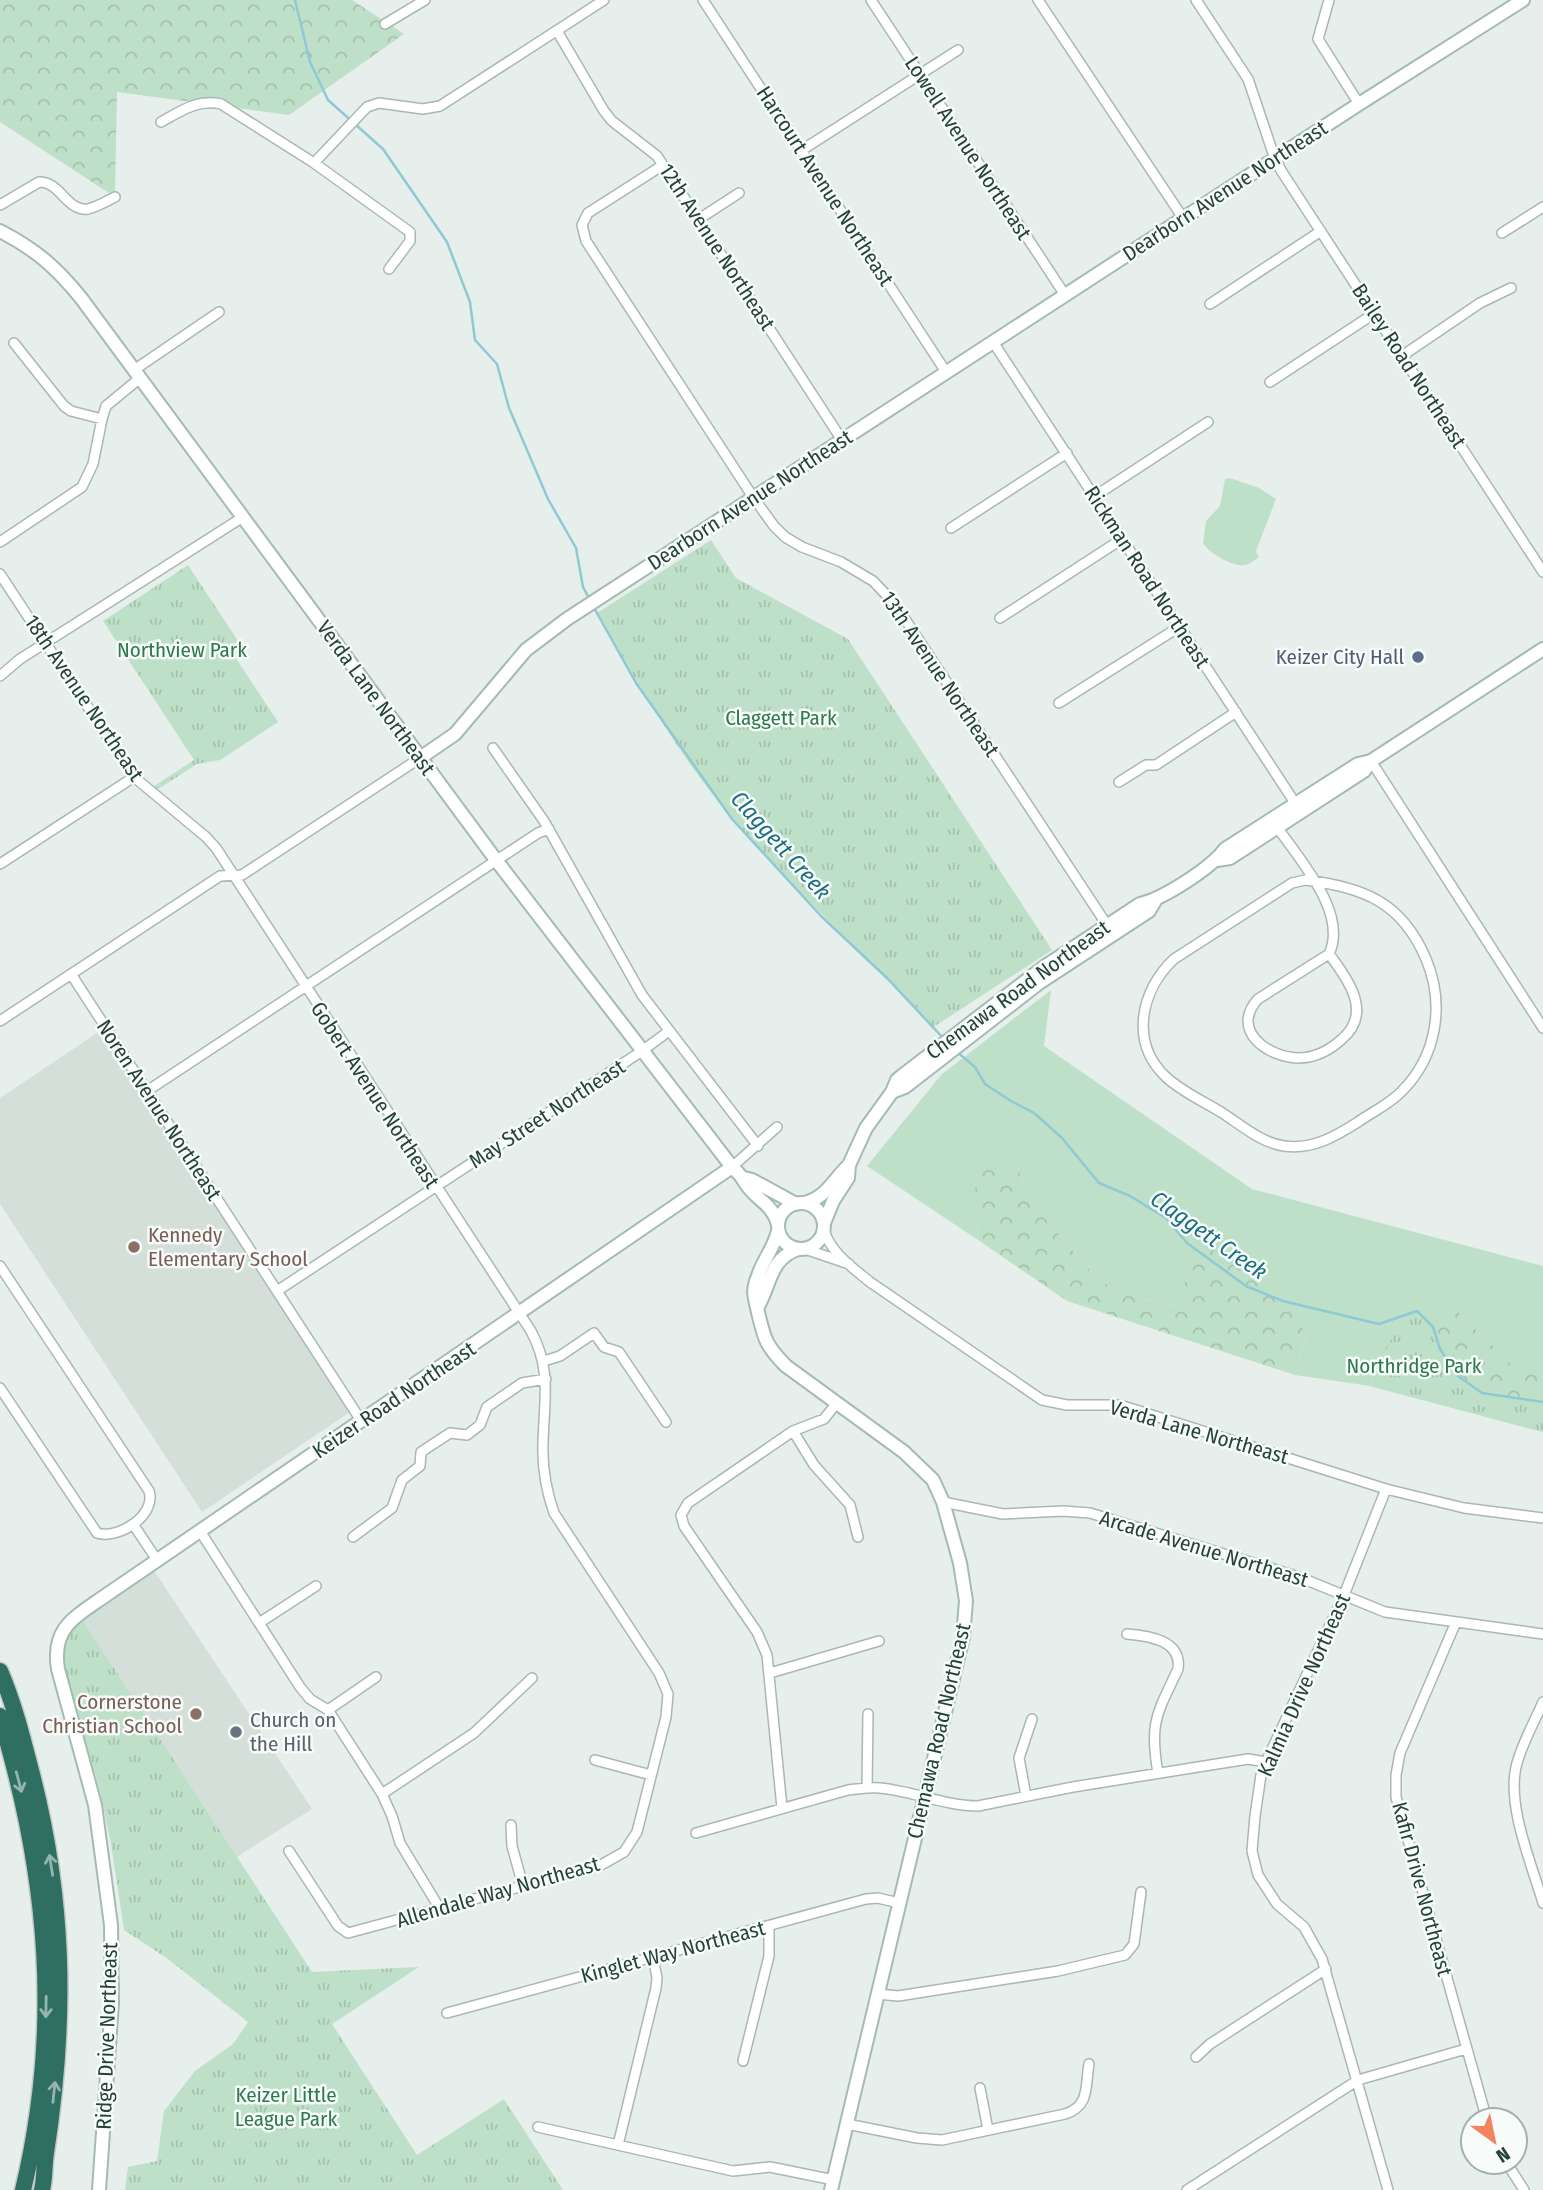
<svg xmlns="http://www.w3.org/2000/svg" width="1543" height="2190" font-family="'Fira Sans Condensed',sans-serif">
<style>
.built{fill:#d4dfda}
.green{fill:#bfe0c8}
.forest{fill:url(#forest-crowns)}
.park{fill:url(#park-tufts)}
.lines{fill:none;stroke-linecap:round;stroke-linejoin:round}
.stream{stroke:#8ec9d4;stroke-width:2.5}
.street-casing{stroke:#a8b8b2;stroke-width:12}
.secondary-casing{stroke:#a4bbb3;stroke-width:16}
.highway-casing{stroke:#c2cac8;stroke-width:19}
.street{stroke:#fff;stroke-width:9}
.secondary{stroke:#fff;stroke-width:12}
.highway{stroke:#2f6f62;stroke-width:16}
.oneway{stroke:#93b5ae}
.service-dot{fill:#5c6f8a;stroke:#f7fbf9;stroke-width:2.5}
.education-dot{fill:#8d6e63;stroke:#f7fbf9;stroke-width:2.5}
.worship-dot{fill:#6b7280;stroke:#f7fbf9;stroke-width:2.5}
.labels{text-anchor:middle;stroke-width:5;stroke-linejoin:round;paint-order:stroke}
.street-label{font-size:21px;fill:#24423a;stroke:#f7fbf9}
.park-label{font-size:21px;fill:#2d7a4b;stroke:#f7fbf9}
.service-label{font-size:21px;fill:#4e5e75;stroke:#f7fbf9;text-anchor:end}
.education-label{font-size:21px;fill:#785e54;stroke:#f7fbf9;text-anchor:start}
.worship-label{font-size:21px;fill:#5b616d;stroke:#f7fbf9;text-anchor:start}
.water-label{font-size:23px;font-style:italic;fill:#1c6f80;stroke:#f7fbf9}
</style>
<defs>
<pattern id="forest-crowns" width="20" height="18" patternUnits="userSpaceOnUse" patternTransform="scale(1.75)"><rect width="20" height="18" fill="#bfe0c8"/><path d="M2 6a3 3 0 1 1 6 0M12 15a3 3 0 1 1 6 0" fill="none" stroke="#a4c1ad"/></pattern>
<pattern id="park-tufts" width="24" height="20" patternUnits="userSpaceOnUse" patternTransform="scale(1.75)"><rect width="24" height="20" fill="#bfe0c8"/><path d="M3 7l-1-3M5 7V3M7 7l1-3M15 17l-1-3M17 17v-4M19 17l1-3" fill="none" stroke="#a4c1ad"/></pattern>
</defs>
<rect width="100%" height="100%" fill="#e6efeb"/>
<path class="built" d="M100 1031 350 1412 202 1512 0 1204V1098Z
M153 1569 312 1809 237 1857 82 1619Z"/>
<path class="green" d="M1230 478 1259 488 1276 499 1256 551 1259 557C1255 560 1249 565 1244 565 1232 567 1208 552 1203 543L1206 521 1220 506 1225 479Z
M1051 990 1044 1046 1252 1189 1543 1266V1369L1512 1366 1457 1311 1375 1363 1370 1386 1295 1375 1307 1335 1185 1256V1286L1174 1306 1119 1293 1095 1276 1040 1213 1016 1166 975 1167 978 1240 867 1166 942 1074Z"/>
<path class="forest" d="M0 0H352L404 34 289 115 117 92 115 197 0 122Z
M974 1166H1016L1040 1213 1095 1276 1119 1293 1174 1306 1185 1286V1256L1211 1248C1252 1273 1280 1294 1307 1335L1295 1375 1067 1301 978 1240Z
M1457 1311 1512 1365 1543 1369V1432L1370 1386 1375 1363 1389 1344Z"/>
<path class="park" d="M711 540 736 578 848 639 1052 950 932 1028C869 957 797 894 734 821 681 758 637 685 597 613Z
M188 565 244 650 235 657 278 722 220 760 197 764 152 793 148 790 194 760 103 621Z
M1417 1311 1433 1327 1440 1349 1458 1377 1482 1393 1543 1402V1432L1370 1386 1402 1315Z
M82 1619 312 1972 419 1967 332 2024 417 2155 504 2099 563 2190H125L128 2167 157 2161 164 2111 195 2071 233 2044 248 2022 168 1959 124 1930 111 1844 100 1791 62 1661C65 1643 68 1631 82 1619Z"/>
<g class="lines">
<path class="stream" d="M295 0 310 62 328 100 383 149 447 242 470 302 475 340 497 364 509 408 548 499 576 548 583 587 590 600
M593 606 636 683 732 819 821 916 888 979 944 1039
M956 1051 975 1067 985 1084 1011 1101 1034 1113 1062 1138 1099 1183 1130 1196 1166 1218 1187 1243 1246 1286 1283 1301 1379 1324 1417 1311 1433 1327 1440 1349 1458 1376 1482 1393 1543 1402"/>
<defs>
<path id="street" d="M703 0 946 372
M871 0 1065 295
M1038 0 1183 218
M1196 0 1248 79 1275 159 1282 172 1543 572
M1329 0 1318 39 1359 104
M385 24 425 0
M557 31 604 111 612 121 657 156 842 440
M161 122C181 111 197 99 221 104L314 163 410 232V241L389 269
M802 150 958 50
M314 163 367 107 379 103 423 109 440 106 604 0
M663 165 588 213 582 225 586 241 753 497 774 526 785 537 802 547 841 562 873 581 895 604 1109 928
M0 205 39 182C60 181 67 212 88 209 97 207 107 201 115 197
M699 219 739 193
M1502 233 1543 207
M1210 304 1321 231
M993 342 1299 809
M14 343 64 406 71 411 102 419
M1402 356 1480 303 1511 288
M134 370 219 312
M1270 382 1375 313
M1095 496 1208 422
M951 528 1067 453
M0 542 82 487 93 464 102 419 106 406 140 378
M0 574 134 777 206 837 216 848 531 1331C552 1370 544 1400 543 1443 542 1467 546 1490 554 1513L659 1673 668 1694 666 1717 637 1832 624 1852 601 1865 348 1933 338 1926 289 1851
M1000 618 1122 539
M0 676 20 659 243 517
M1059 703 1179 627
M493 748 544 821 642 995 758 1146
M1371 761 1543 1028
M1119 782 1146 765H1156L1236 712
M1275 824C1297 857 1349 912 1329 954
M0 864 134 777
M1305 880C1363 887 1402 902 1426 959 1445 1004 1437 1056 1402 1091 1390 1104 1372 1112 1358 1122 1336 1136 1313 1150 1284 1146 1262 1143 1242 1126 1224 1114 1205 1102 1182 1092 1166 1077 1129 1042 1141 990 1174 959L1292 883Z
M1329 954C1348 979 1373 1013 1342 1039 1330 1050 1314 1058 1298 1058 1267 1057 1230 1030 1258 999Z
M71 974 362 1422
M0 1021 220 876 242 875 420 758
M147 1091 538 833 549 829
M732 1167 777 1127
M824 1230C830 1252 853 1268 870 1282L1042 1400 1067 1405H1120L1386 1489 1464 1508 1543 1518
M805 1249 849 1264
M0 1266 149 1491C157 1515 118 1540 97 1533L0 1388
M277 1291 642 1051 669 1031
M544 1361 560 1356 594 1333 604 1347 619 1352 666 1422
M793 1431 814 1465 850 1505 858 1537
M1386 1489 1344 1595 1266 1762 1261 1775 1255 1816 1252 1851 1258 1875 1277 1904 1304 1927 1322 1959 1388 2190
M943 1502 1003 1514 1063 1511 1090 1513 1299 1577 1385 1612 1543 1634
M133 1524 157 1560
M200 1531 300 1687 310 1699 328 1710 382 1794 392 1816 400 1843 440 1909
M353 1537 392 1508 402 1480 420 1466 421 1452 450 1433 467 1435 480 1425 487 1407 522 1383 546 1379
M1456 1622 1400 1753 1396 1775V1797L1487 2120
M259 1623 316 1586
M1127 1634C1149 1636 1182 1640 1178 1669 1157 1714 1149 1722 1158 1773
M770 1673 879 1641
M1543 1702C1534 1723 1521 1745 1516 1767 1507 1807 1532 1865 1543 1903
M328 1710 376 1677
M595 1760 651 1775
M867 1788 868 1714
M382 1794 474 1733 532 1678
M1026 1796 1019 1758 1032 1719
M782 1808 767 1655 757 1632 684 1526 681 1515 688 1503 793 1431 824 1419 836 1404
M511 1825 512 1846 523 1886
M696 1833 848 1790C859 1789 869 1787 880 1788 913 1791 945 1806 978 1806L1073 1787 1248 1759 1266 1762
M877 1994 898 1996 1058 1971 1125 1955 1134 1944 1141 1892
M447 2013 866 1899 878 1898 899 1903
M1196 2057 1210 2044 1326 1969
M743 2061 769 1956V1926
M980 2088 988 2130
M847 2124 917 2138 942 2140 1065 2114C1090 2106 1085 2087 1089 2064
M538 2127 733 2171 770 2167 834 2180
M618 2145 656 1988 657 1978 653 1957
M1506 2162 1524 2190
M1187 2190 1358 2080 1466 2049"/>
<path id="secondary" d="M0 231C35 249 56 267 81 298L496 860 732 1167C739 1173 742 1177 746 1184 757 1201 771 1202 778 1224
M420 758 455 734 526 650 567 619 1359 104 1523 0
M1217 860 1230 858 1364 771 1371 761
M892 1092 905 1087 1039 983 1149 911 1155 901
M744 1178 752 1180 796 1204
M804 1203C826 1198 833 1180 849 1165
M778 1226a23 23 0 1 1 46 0a23 23 0 1 1-46 0Z
M824 1223 833 1201 848 1178 849 1165 866 1128 892 1092 897 1080 903 1075 1044 967 1140 904C1163 899 1211 868 1225 849L1358 764 1371 761 1543 649
M778 1231C774 1248 763 1260 758 1276 752 1290 754 1295 757 1308 764 1337 764 1344 786 1366L904 1452 933 1480 943 1502 960 1563 966 1601 963 1637 831 2190
M757 1308C771 1285 769 1259 798 1249
M99 2190 112 2003 111 1925 95 1805 58 1669C52 1631 70 1620 99 1600L732 1167"/>
<path id="highway" d="M0 1671C13 1701 21 1732 29 1763 65 1896 67 2017 46 2153 44 2165 45 2178 42 2190
M0 1716C48 1875 62 2027 23 2190"/>
</defs>
<use href="#street" class="street-casing"/>
<use href="#secondary" class="secondary-casing"/>
<use href="#highway" class="highway-casing"/>
<use href="#street" class="street"/>
<use href="#secondary" class="secondary"/>
<use href="#highway" class="highway"/>
</g>
<defs><path id="oneway-shaft" d="M-6 0H5M1.5-3L5.5 0L1.5 3" fill="none" stroke-width="1.6" stroke-linecap="round" stroke-linejoin="round" transform="scale(1.75)"/></defs>
<g class="oneway">
<use href="#oneway-shaft" transform="translate(19 1782) rotate(75)"/>
<use href="#oneway-shaft" transform="translate(51 1865) rotate(-99)"/>
<use href="#oneway-shaft" transform="translate(46 2007) rotate(91)"/>
<use href="#oneway-shaft" transform="translate(54 2092) rotate(-84)"/>
</g>
<circle class="service-dot" cx="1418" cy="657" r="7"/>
<g class="education-dot">
<circle cx="134" cy="1247" r="7"/>
<circle cx="196" cy="1714" r="7"/>
</g>
<circle class="worship-dot" cx="236" cy="1732" r="7"/>
<g class="labels">
<g class="street-label">
<text transform="translate(968 148) rotate(57)" y="7">Lowell Avenue Northeast</text>
<text transform="translate(825 186) rotate(57)" y="7">Harcourt Avenue Northeast</text>
<text transform="translate(1225 191) rotate(-33)" y="7">Dearborn Avenue Northeast</text>
<text transform="translate(717 247) rotate(57)" y="7">12th Avenue Northeast</text>
<text transform="translate(1409 366) rotate(57)" y="7">Bailey Road Northeast</text>
<text transform="translate(750 500) rotate(-33)" y="7">Dearborn Avenue Northeast</text>
<text transform="translate(1147 577) rotate(57)" y="7">Rickman Road Northeast</text>
<text transform="translate(940 674) rotate(56)" y="7">13th Avenue Northeast</text>
<text transform="translate(84 698) rotate(56)" y="7">18th Avenue Northeast</text>
<text transform="translate(376 698) rotate(54)" y="7">Verda Lane Northeast</text>
<text transform="translate(1018 990) rotate(-36)" y="7">Chemawa Road Northeast</text>
<text transform="translate(375 1095) rotate(57)" y="7">Gobert Avenue Northeast</text>
<text transform="translate(159 1110) rotate(57)" y="7">Noren Avenue Northeast</text>
<text transform="translate(547 1114) rotate(-33)" y="7">May Street Northeast</text>
<text transform="translate(394 1400) rotate(-34)" y="7">Keizer Road Northeast</text>
<text transform="translate(1199 1432) rotate(16)" y="7">Verda Lane Northeast</text>
<text transform="translate(1204 1549) rotate(17)" y="7">Arcade Avenue Northeast</text>
<text transform="translate(1304 1685) rotate(-66)" y="7">Kalmia Drive Northeast</text>
<text transform="translate(939 1731) rotate(-77)" y="7">Chemawa Road Northeast</text>
<text transform="translate(1422 1889) rotate(75)" y="7">Kafir Drive Northeast</text>
<text transform="translate(498 1892) rotate(-16)" y="7">Allendale Way Northeast</text>
<text transform="translate(673 1952) rotate(-15)" y="7">Kinglet Way Northeast</text>
<text transform="translate(107 2036) rotate(-88)" y="7">Ridge Drive Northeast</text>
</g>
<g class="park-label">
<text x="182" y="657">Northview Park</text>
<text x="781" y="725">Claggett Park</text>
<text x="1414" y="1373">Northridge Park</text>
<text x="286" y="2102">Keizer Little<tspan x="286" dy="24">League Park</tspan></text>
</g>
<g class="service-label">
<text x="1404" y="664">Keizer City Hall</text>
</g>
<g class="education-label">
<text x="148" y="1242">Kennedy<tspan x="148" dy="24">Elementary School</tspan></text>
<text x="182" y="1709" text-anchor="end">Cornerstone<tspan x="182" dy="24">Christian School</tspan></text>
</g>
<g class="worship-label">
<text x="250" y="1727">Church on<tspan x="250" dy="24">the Hill</tspan></text>
</g>
<g class="water-label">
<text transform="translate(781 845) rotate(48)" y="8">Claggett Creek</text>
<text transform="translate(1209 1235) rotate(35)" y="8">Claggett Creek</text>
</g>
</g>
<g transform="translate(1494 2141) rotate(147)"><circle r="33" fill="#f7fbf9" stroke="#a3b1ad" stroke-width="2"/>
<path d="M0-5L12 26L0 18L-12 26Z" fill="#f4845f"/>
<text y="-10" font-size="19" font-weight="bold" text-anchor="middle" fill="#24423a">N</text>
</g>
</svg>
